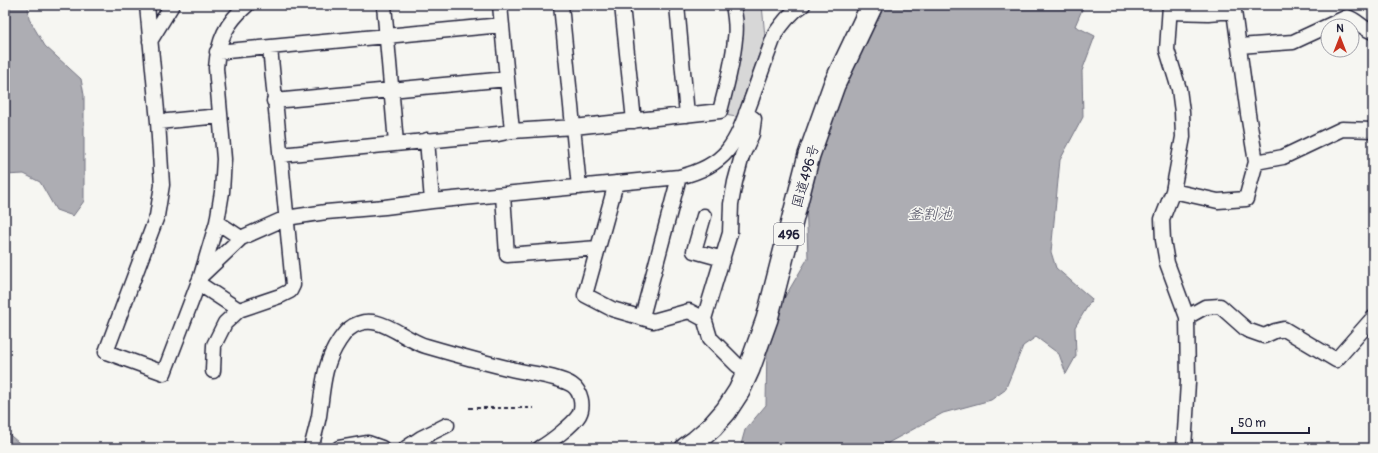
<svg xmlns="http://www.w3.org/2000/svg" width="1378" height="453" font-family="Pangolin,'Klee One',sans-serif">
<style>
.green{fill:#d7d7d7;stroke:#7c7c89}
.water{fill:#adadb3;stroke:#757583}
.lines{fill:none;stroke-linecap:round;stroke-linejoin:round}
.minor-casing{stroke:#22223b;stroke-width:17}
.highway-casing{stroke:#22223b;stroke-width:24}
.path{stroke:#22223b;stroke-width:2;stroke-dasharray:4 3;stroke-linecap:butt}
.minor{stroke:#f6f6f2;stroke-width:14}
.highway{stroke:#f6f6f2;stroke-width:21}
.labels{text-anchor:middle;stroke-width:3;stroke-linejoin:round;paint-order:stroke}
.shield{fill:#f6f6f2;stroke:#626272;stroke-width:1}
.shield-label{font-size:13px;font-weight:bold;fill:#22223b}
.street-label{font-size:14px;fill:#22223b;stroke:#f6f6f2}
.water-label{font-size:15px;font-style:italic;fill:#535365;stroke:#f6f6f2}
</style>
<rect width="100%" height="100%" fill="#f6f6f2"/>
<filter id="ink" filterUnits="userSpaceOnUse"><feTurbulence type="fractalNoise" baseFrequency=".025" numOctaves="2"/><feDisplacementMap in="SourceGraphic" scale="8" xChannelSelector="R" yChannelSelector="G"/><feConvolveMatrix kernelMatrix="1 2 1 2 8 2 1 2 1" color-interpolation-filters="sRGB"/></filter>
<g filter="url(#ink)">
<path class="green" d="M737 5H762L765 37 737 117 724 115Z"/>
<path class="water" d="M5 5H28L29 19 45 46 81 79 84 95V201L73 216 56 210 40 182 24 174 5 175Z
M884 5H1084L1075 26 1095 36 1082 71 1083 117 1060 160 1051 252 1056 268 1092 299 1075 327 1076 356 1066 374 1059 354 1036 337 1023 346 1005 390 991 400 943 413 888 443 885 448H740L745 430 766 405 767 342 776 312 808 258 806 196 838 95Z
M5 431 25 448H5Z"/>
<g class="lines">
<defs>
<path id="minor" d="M147 5 158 122 162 185 157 216 106 352 164 373 201 276 217 222 222 192 224 159 216 68C218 40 226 23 247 5
M384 5 396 143
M500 5 512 131
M561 5 579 187
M622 5 634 121
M677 5 687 115
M1170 5 1167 50 1179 89 1182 112 1183 137 1173 191 1162 219 1163 240 1167 263 1187 317 1188 382 1184 448
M1170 12 1208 13 1234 11 1248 114 1256 162 1246 199 1218 201 1173 191
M150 41 172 5
M1239 46 1293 42 1347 17C1357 20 1363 29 1373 32
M217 52 502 25
M274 101 507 79
M158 122 220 116
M427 140 432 201
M280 155 498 134 512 131 574 127 720 111C726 88 733 63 735 39 737 27 735 16 733 5
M1256 162 1283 157 1342 129 1373 130
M616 183 585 295 612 309 653 321 689 311 704 319 730 233 731 204 735 182 742 156 752 134 754 119 746 113
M503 195 507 255 598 248
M704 216 694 251 723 259
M217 222 241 238
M202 275 241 238 286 218 326 212 385 207 432 201 679 177C729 165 736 142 752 98 759 77 767 56 775 34 783 23 791 12 803 5
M198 283 239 310 280 296 290 291 293 285 270 48
M642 317 679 177
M1187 317 1205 307 1220 306 1247 330 1264 336 1275 331 1284 329 1336 360 1373 318
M704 318 710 338 737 365 748 372
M213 371 214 345 225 323 239 310
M311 448C314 437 317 426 319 416 323 388 323 365 339 341 342 337 345 332 349 329 376 308 401 339 426 346 457 355 488 364 520 371 535 374 560 377 572 385 581 391 584 406 579 415 574 424 549 443 540 448
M339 448 368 443 382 448
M406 448 421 438 447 425"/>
<path id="highway" d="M686 448 696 441 712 427 726 411 739 391 749 369 767 319 809 155 834 85 872 5"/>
</defs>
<use href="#minor" class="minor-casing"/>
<use href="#highway" class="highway-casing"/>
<path class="path" d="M469 408H534"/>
<use href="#minor" class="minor"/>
<use href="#highway" class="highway"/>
</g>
</g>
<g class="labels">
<rect class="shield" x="774" y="223" width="30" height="22" rx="3"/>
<g class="shield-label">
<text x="789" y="239">496</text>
</g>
<g class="street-label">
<text transform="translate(805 176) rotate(-74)" y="5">国道496号</text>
</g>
<g class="water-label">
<text x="930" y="219">釜割池</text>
</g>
</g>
<rect width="1378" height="453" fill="none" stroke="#f6f6f2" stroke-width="20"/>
<rect x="10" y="10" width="1358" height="433" fill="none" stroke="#22223b" stroke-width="1.5" filter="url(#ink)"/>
<g transform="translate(1340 38)"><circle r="19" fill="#f6f6f2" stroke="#a1a1a9"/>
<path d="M0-3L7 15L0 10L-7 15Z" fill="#c8321e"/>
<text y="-6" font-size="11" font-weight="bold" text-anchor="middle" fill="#22223b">N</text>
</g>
<path d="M1232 427v6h77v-6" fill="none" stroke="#22223b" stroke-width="2"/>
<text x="1238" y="427" font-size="12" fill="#22223b" stroke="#f6f6f2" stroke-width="3" paint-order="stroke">50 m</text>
</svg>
